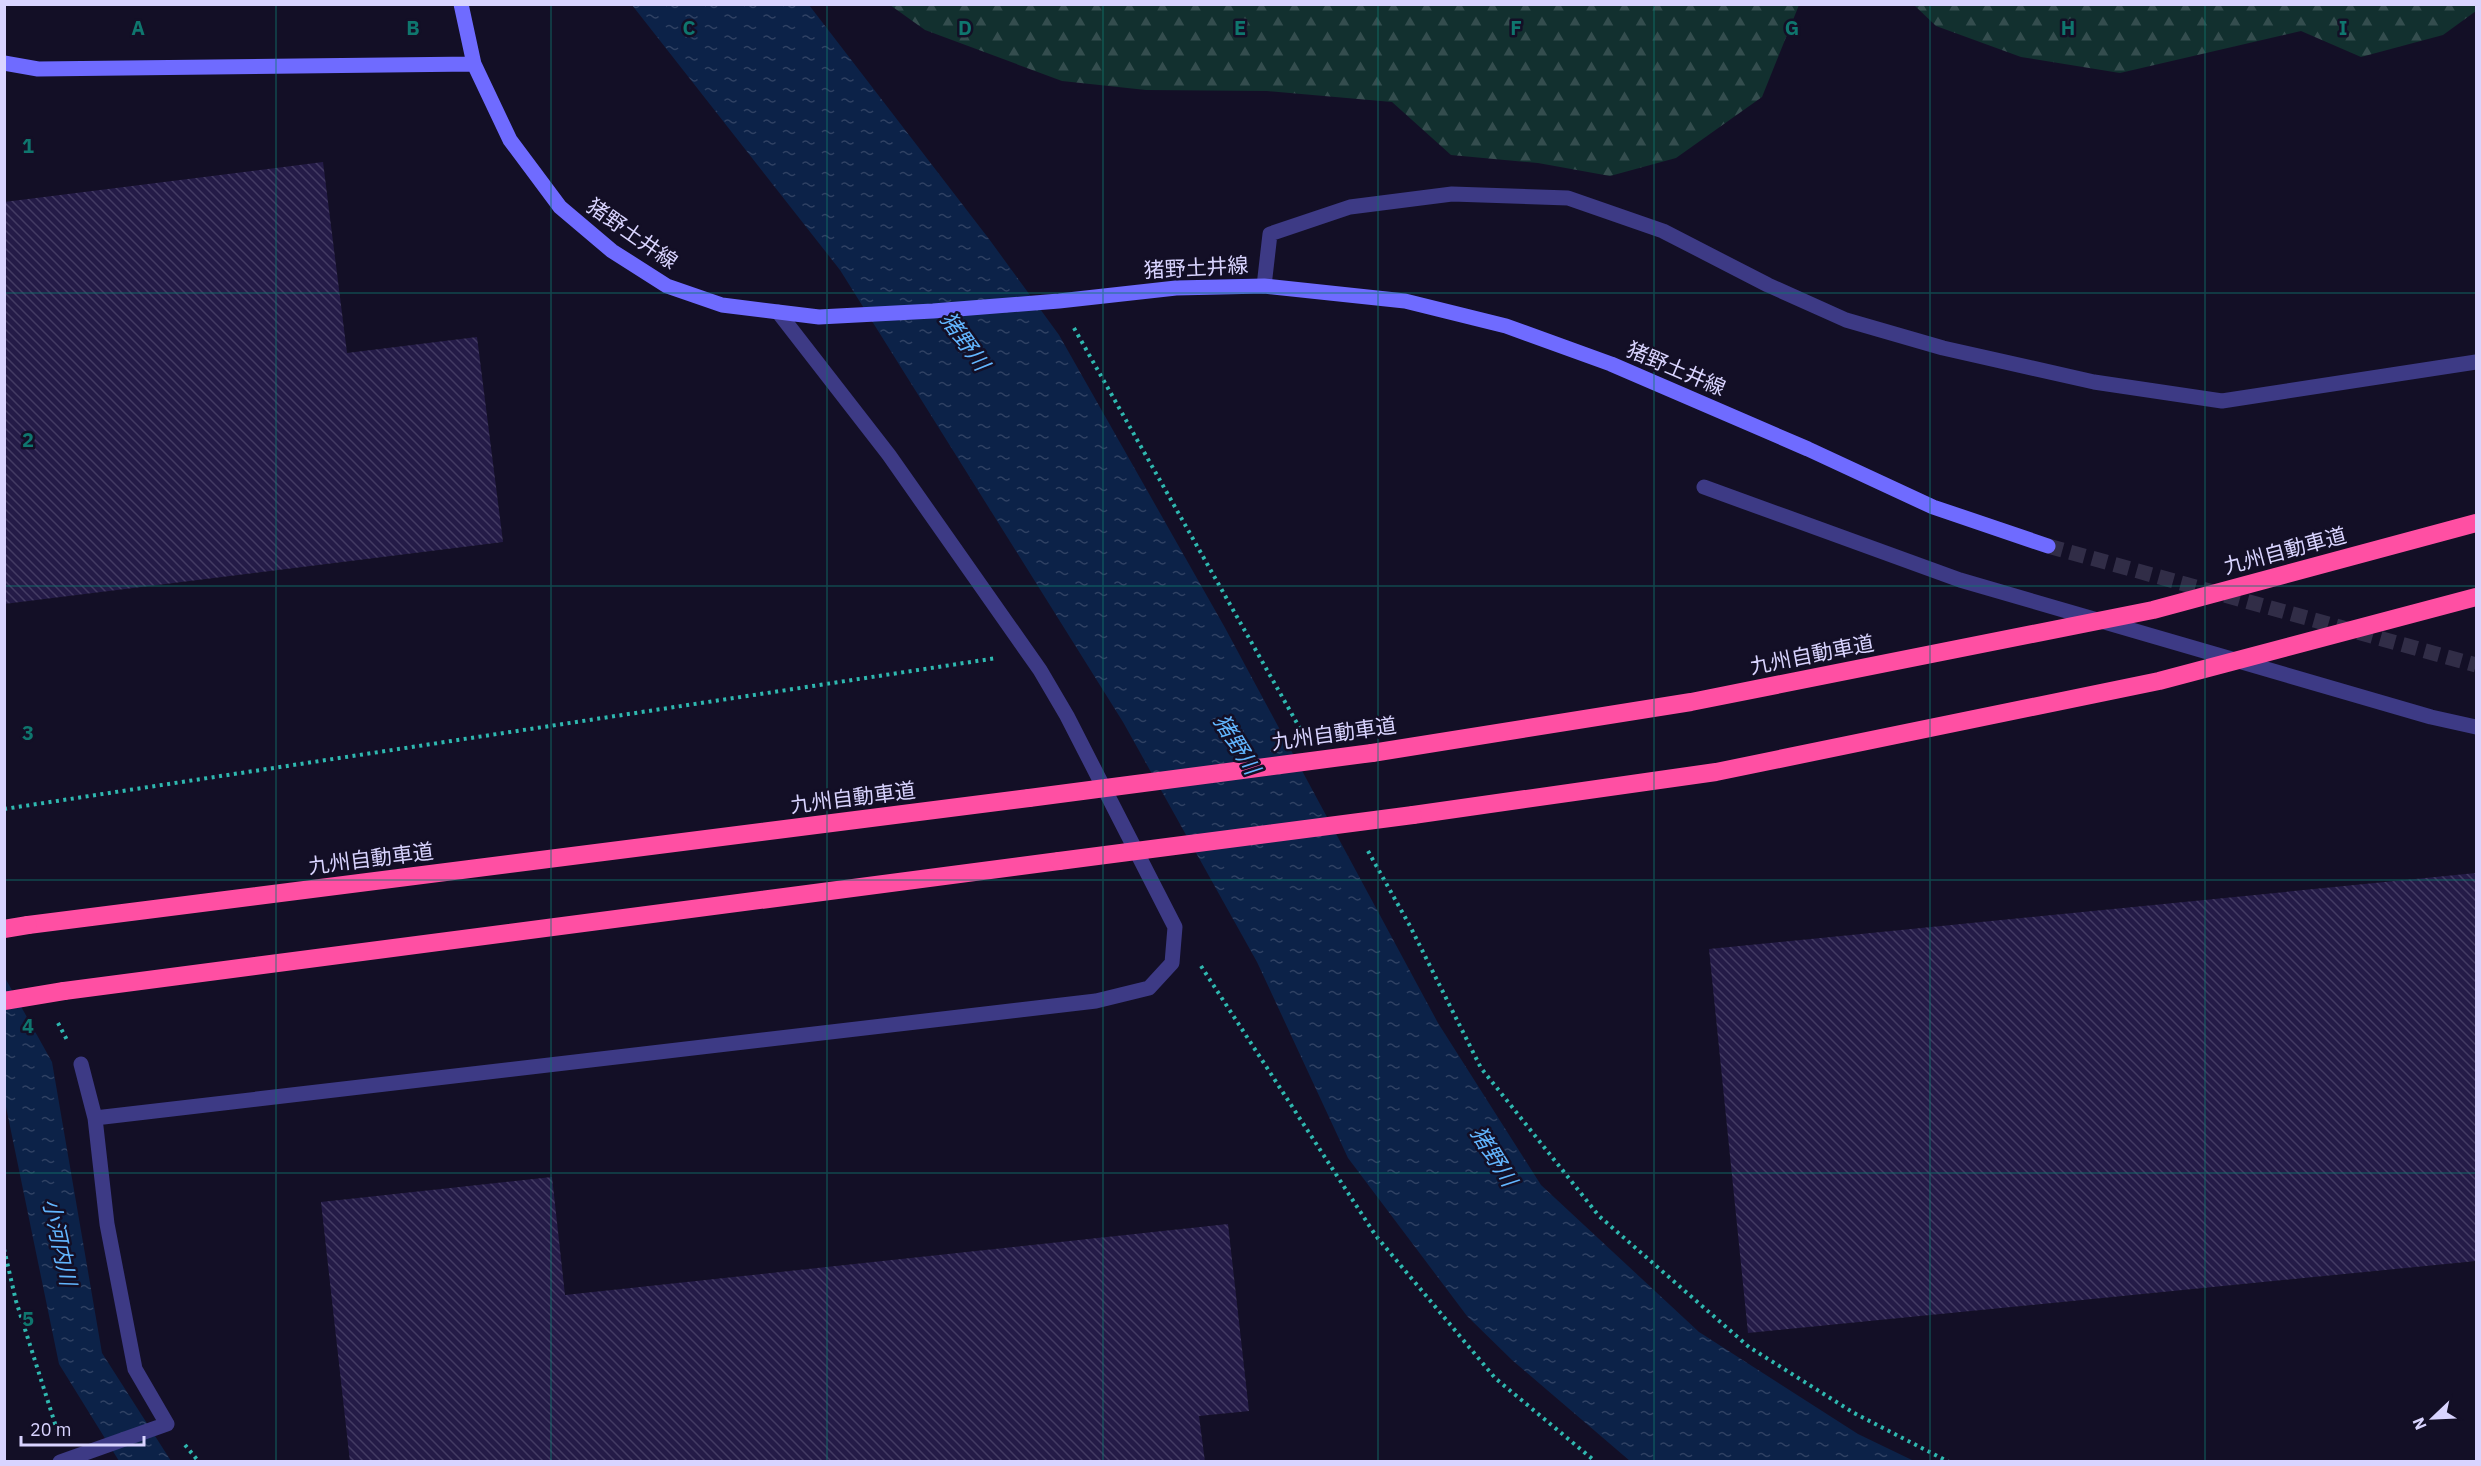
<svg xmlns="http://www.w3.org/2000/svg" width="2481" height="1466" font-family="'IBM Plex Sans','Noto Sans JP',sans-serif">
<style>
.forest{fill:url(#forest-firs)}
.water{fill:url(#water-ripples)}
.building{fill:url(#building-back-hatch)}
.lines{fill:none;stroke-linecap:round;stroke-linejoin:round}
.secondary-tunnel{stroke:#312d47;stroke-width:15;stroke-dasharray:15 8;stroke-linecap:butt}
.path{stroke:#2fb8b0;stroke-width:4;stroke-dasharray:3 4.5;stroke-linecap:butt}
.street{stroke:#3d3a85;stroke-width:15}
.secondary{stroke:#6f6bff;stroke-width:15}
.highway{stroke:#ff4fa3;stroke-width:18}
.highway-bridge{stroke:#ff4fa3;stroke-width:18}
.grid{fill:none;stroke:#0f766e;stroke-width:1.5;stroke-opacity:0.55}
.labels{text-anchor:middle;stroke-width:5;stroke-linejoin:round;paint-order:stroke}
.street-label{font-size:21px;fill:#d9d4ff;stroke:#130f26}
.water-label{font-size:22px;font-style:italic;fill:#62b6ff;stroke:#130f26}
.grid-label{font-size:20px;text-anchor:middle;font-weight:bold;fill:#0f766e;stroke:#130f26;stroke-width:5;stroke-linejoin:round;paint-order:stroke}
</style>
<defs>
<pattern id="forest-firs" width="22" height="20" patternUnits="userSpaceOnUse" patternTransform="scale(1.5)"><rect width="22" height="20" fill="#12302f"/><path d="M5 1l3.5 6h-7zM16 11l3.5 6h-7z" fill="#344d4e"/></pattern>
<pattern id="water-ripples" width="26" height="14" patternUnits="userSpaceOnUse" patternTransform="scale(1.5)"><rect width="26" height="14" fill="#0c2248"/><path d="M2 4q2-2 4 0t4 0M15 11q2-2 4 0t4 0" fill="none" stroke="#2f4163"/></pattern>
<pattern id="building-back-hatch" width="6" height="6" patternUnits="userSpaceOnUse" patternTransform="scale(1.5)"><rect width="6" height="6" fill="#241b47"/><path d="M-1 5l2 2M0 0l6 6M5-1l2 2" fill="none" stroke="#433b63"/></pattern>
</defs>
<rect width="100%" height="100%" fill="#130f26"/>
<path class="forest" d="M2476 4V11L2443 35 2361 57 2301 31 2120 73 2021 57 1936 26 1914 5Z
M890 5H1799L1762 97 1676 158 1610 176 1538 163 1451 155 1392 102 1267 91 1146 90 1062 81 925 30Z"/>
<path class="water" d="M632 5H809L989 239 1059 335 1224 626 1438 1023 1541 1185 1699 1332 1858 1434 1914 1461H1630L1512 1360 1467 1316 1348 1158 1257 962 1123 722 840 270Z
M4 976 52 1062 102 1353 171 1461H119L59 1364 5 1102Z"/>
<path class="building" d="M323 162 347 353 477 337 503 542 4 604V202Z
M2476 873V1261L1748 1333 1709 949Z
M552 1177 565 1295 1228 1224 1249 1411 1199 1416 1205 1462H350L321 1202Z"/>
<g class="lines">
<path class="secondary-tunnel" d="M2048 546 2476 665"/>
<path class="path" d="M1074 328 1302 732
M4 809 997 658
M1368 851 1410 926 1481 1068 1599 1216 1749 1347 1854 1413 1949 1462
M1201 966 1376 1236 1495 1378 1596 1462
M58 1023 67 1040
M4 1249 16 1301 58 1433
M185 1445 199 1462"/>
<path class="street" d="M1264 286 1270 234 1350 207 1452 194 1568 198 1663 231 1768 285 1846 320 1943 348 2094 382 2222 401 2476 362
M1704 487 1960 580 2431 717 2476 727
M95 1118 1096 1001 1149 988 1172 963 1175 927 1067 716 1040 670 889 455 778 312
M60 1462 167 1424 135 1369 107 1224 95 1118 81 1064"/>
<path class="secondary" d="M461 4 474 64 510 140 560 207 612 251 667 286 722 305 819 317 933 311 1059 301 1176 288 1264 286 1405 301 1506 326 1611 364 1808 449 1933 507 2048 546
M4 63 38 69 474 64"/>
<path class="highway" d="M1372 753 1691 702 2153 610 2476 523
M1413 815 1716 772 2159 681 2476 597
M28 925 1029 798
M64 991 1059 861"/>
<path class="highway-bridge" d="M1029 798 1372 753
M1059 861 1413 815
M4 929 28 925
M4 1001 64 991"/>
</g>
<path class="grid" d="M276 4V1462M551 4V1462M827 4V1462M1103 4V1462M1378 4V1462M1654 4V1462M1930 4V1462M2205 4V1462M4 293H2476M4 586H2476M4 880H2476M4 1173H2476"/>
<g class="labels">
<g class="street-label">
<text transform="translate(632 234) rotate(35)" y="7">猪野土井線</text>
<text transform="translate(1196 268) rotate(-3)" y="7">猪野土井線</text>
<text transform="translate(1676 369) rotate(23)" y="7">猪野土井線</text>
<text transform="translate(2285 551) rotate(-15)" y="7">九州自動車道</text>
<text transform="translate(1812 655) rotate(-11)" y="7">九州自動車道</text>
<text transform="translate(1334 734) rotate(-8)" y="7">九州自動車道</text>
<text transform="translate(853 798) rotate(-7)" y="7">九州自動車道</text>
<text transform="translate(371 859) rotate(-7)" y="7">九州自動車道</text>
</g>
<g class="water-label">
<text transform="translate(965 341) rotate(54)" y="8">猪野川</text>
<text transform="translate(1237 744) rotate(58)" y="8">猪野川</text>
<text transform="translate(1494 1156) rotate(58)" y="8">猪野川</text>
<text transform="translate(60 1242) rotate(78)" y="8">小河内川</text>
</g>
</g>
<g class="grid-label">
<text x="138" y="35">A</text>
<text x="413" y="35">B</text>
<text x="689" y="35">C</text>
<text x="965" y="35">D</text>
<text x="1240" y="35">E</text>
<text x="1516" y="35">F</text>
<text x="1792" y="35">G</text>
<text x="2068" y="35">H</text>
<text x="2343" y="35">I</text>
<text x="28" y="153">1</text>
<text x="28" y="447">2</text>
<text x="28" y="740">3</text>
<text x="28" y="1033">4</text>
<text x="28" y="1326">5</text>
</g>
<rect width="2481" height="1466" fill="none" stroke="#d9d4ff" stroke-width="12"/>
<g transform="translate(2433 1418) rotate(247)" stroke="#130f26" stroke-width="4.5" paint-order="stroke">
<path d="M0-4.5L10 22L0 15L-10 22Z" fill="#d9d4ff"/>
<text y="-9" font-size="16" font-weight="bold" text-anchor="middle" fill="#d9d4ff">N</text>
</g>
<path d="M21 1436v9h123v-9" fill="none" stroke="#d9d4ff" stroke-width="3"/>
<text x="30" y="1436" font-size="18" fill="#d9d4ff" stroke="#130f26" stroke-width="4.5" paint-order="stroke">20 m</text>
</svg>
